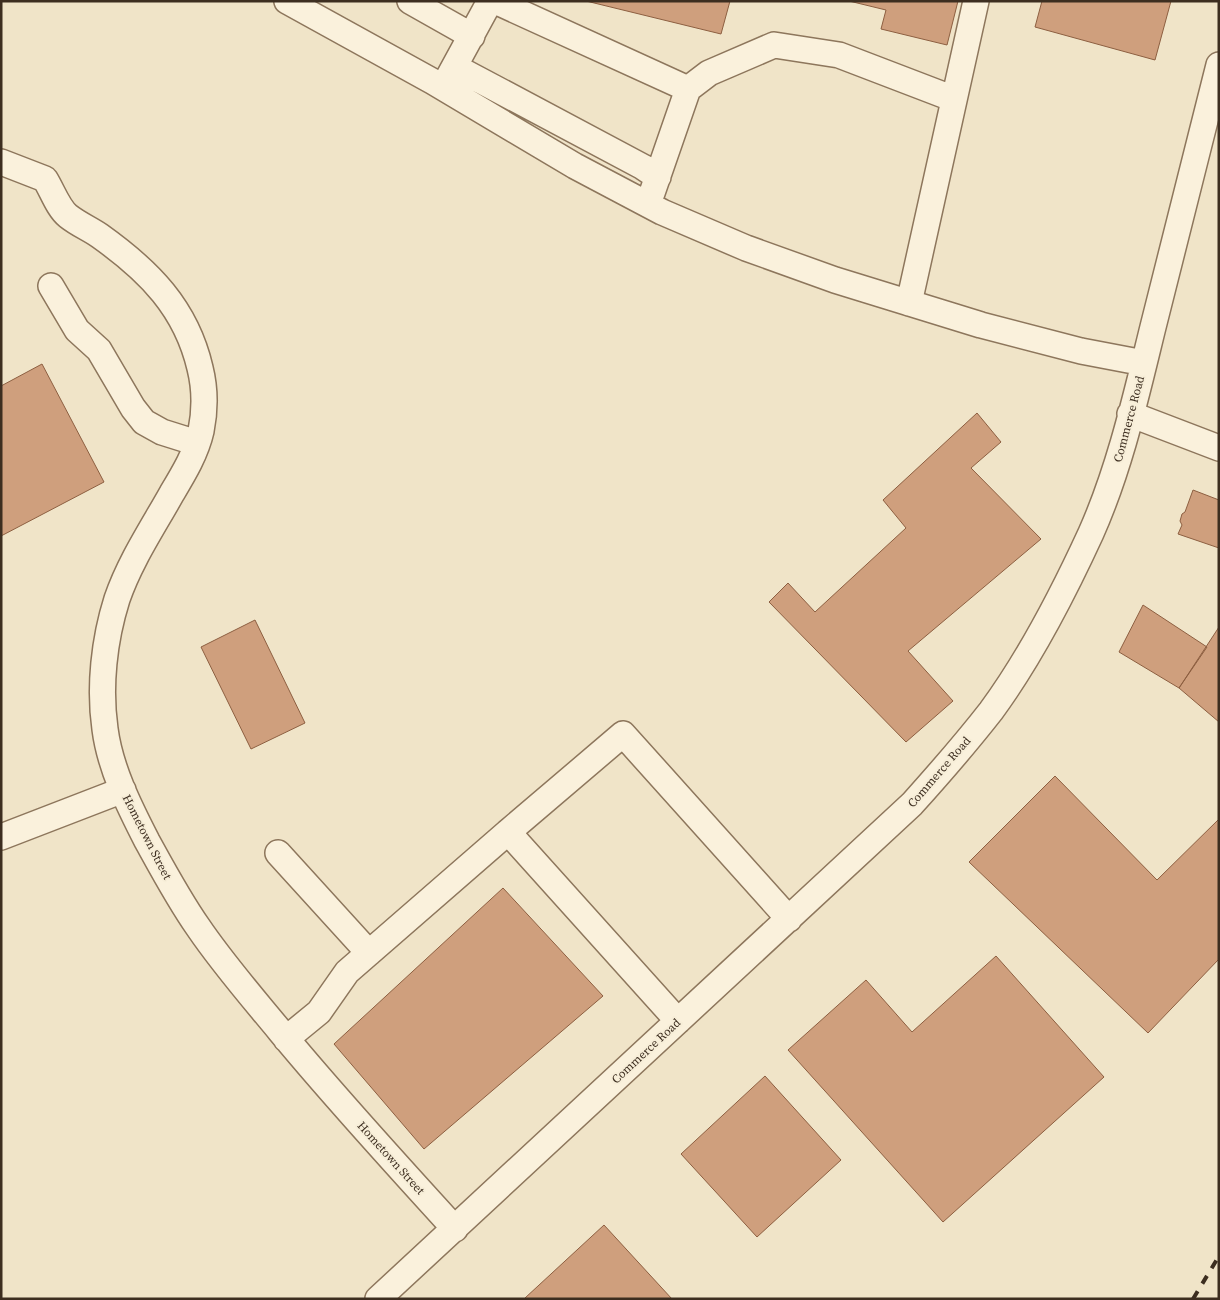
<svg xmlns="http://www.w3.org/2000/svg" width="1220" height="1300" font-family="'Source Serif 4',serif">
<style>
.building{fill:#cf9f7d;stroke:#8d5f41}
.lines{fill:none;stroke-linecap:round;stroke-linejoin:round}
.minor-casing{stroke:#8d765c;stroke-width:28}
.minor{stroke:#faf1dc;stroke-width:25}
.rail{stroke:#3d2e20;stroke-width:4;stroke-dasharray:9 9;stroke-linecap:butt}
.labels{text-anchor:middle;stroke-width:4;stroke-linejoin:round;paint-order:stroke}
.street-label{font-size:12px;fill:#3d2e20;stroke:#f7eed8}
</style>
<rect width="100%" height="100%" fill="#f0e4c8"/>
<path class="building" d="M586 1H730L721 34Z
M849 1H958L947 45 881 29 886 10Z
M1042 1H1171L1155 60 1035 27Z
M42 364 104 482 1 536V386Z
M977 413 1001 442 971 468 1041 539 908 651 953 701 906 742 769 602 788 583 815 612 906 528 883 500Z
M1193 490 1219 500V548L1178 534 1182 525 1180 521 1182 514 1185 512Z
M1143 605 1207 647 1179 688 1119 652Z
M255 620 305 723 251 749 201 647Z
M1219 627V722L1179 688Z
M1055 776 1157 880 1219 819V959L1148 1033 969 862Z
M503 888 603 996 424 1149 334 1044Z
M996 956 1104 1077 943 1222 788 1050 866 980 912 1032Z
M765 1076 841 1160 757 1237 681 1154Z
M604 1225 672 1299H526L525 1298Z"/>
<g class="lines">
<defs>
<path id="minor" d="M287 1 432 81 575 166 662 212 746 248 835 280 981 325 1081 351 1144 363
M410 1 472 36
M495 1 688 89 709 73 774 45 839 55 954 99
M455 67 643 167 658 177
M447 80 490 1
M1 162 45 179C52 190 58 208 68 216 78 224 90 229 100 236 149 271 186 308 200 368 205 388 205 411 201 431 196 453 184 473 172 493 153 527 130 561 117 599 104 640 99 687 105 729 110 768 129 806 147 841 163 870 179 900 198 927 223 964 252 997 280 1031 336 1099 396 1164 455 1229
M652 193 688 89
M51 286 77 330 99 350 133 408 144 422 162 432 197 443
M909 303 976 1
M1130 414 1219 448
M1 837 123 790
M278 853 369 953
M678 1021 508 832 623 734 789 919
M286 1039 319 1012 347 972 508 832
M378 1299 912 804C939 774 966 743 991 711 1030 658 1063 594 1091 533 1120 468 1136 396 1153 327 1175 240 1197 153 1219 65"/>
</defs>
<use href="#minor" class="minor-casing"/>
<use href="#minor" class="minor"/>
<path class="rail" d="M1193 1299 1219 1256"/>
</g>
<g class="labels">
<g class="street-label">
<text transform="translate(1129 419) rotate(-75)" y="4">Commerce Road</text>
<text transform="translate(939 772) rotate(-49)" y="4">Commerce Road</text>
<text transform="translate(147 837) rotate(63)" y="4">Hometown Street</text>
<text transform="translate(646 1051) rotate(-43)" y="4">Commerce Road</text>
<text transform="translate(391 1158) rotate(48)" y="4">Hometown Street</text>
</g>
</g>
<rect width="1220" height="1300" fill="none" stroke="#3d2e20" stroke-width="5"/>
</svg>
